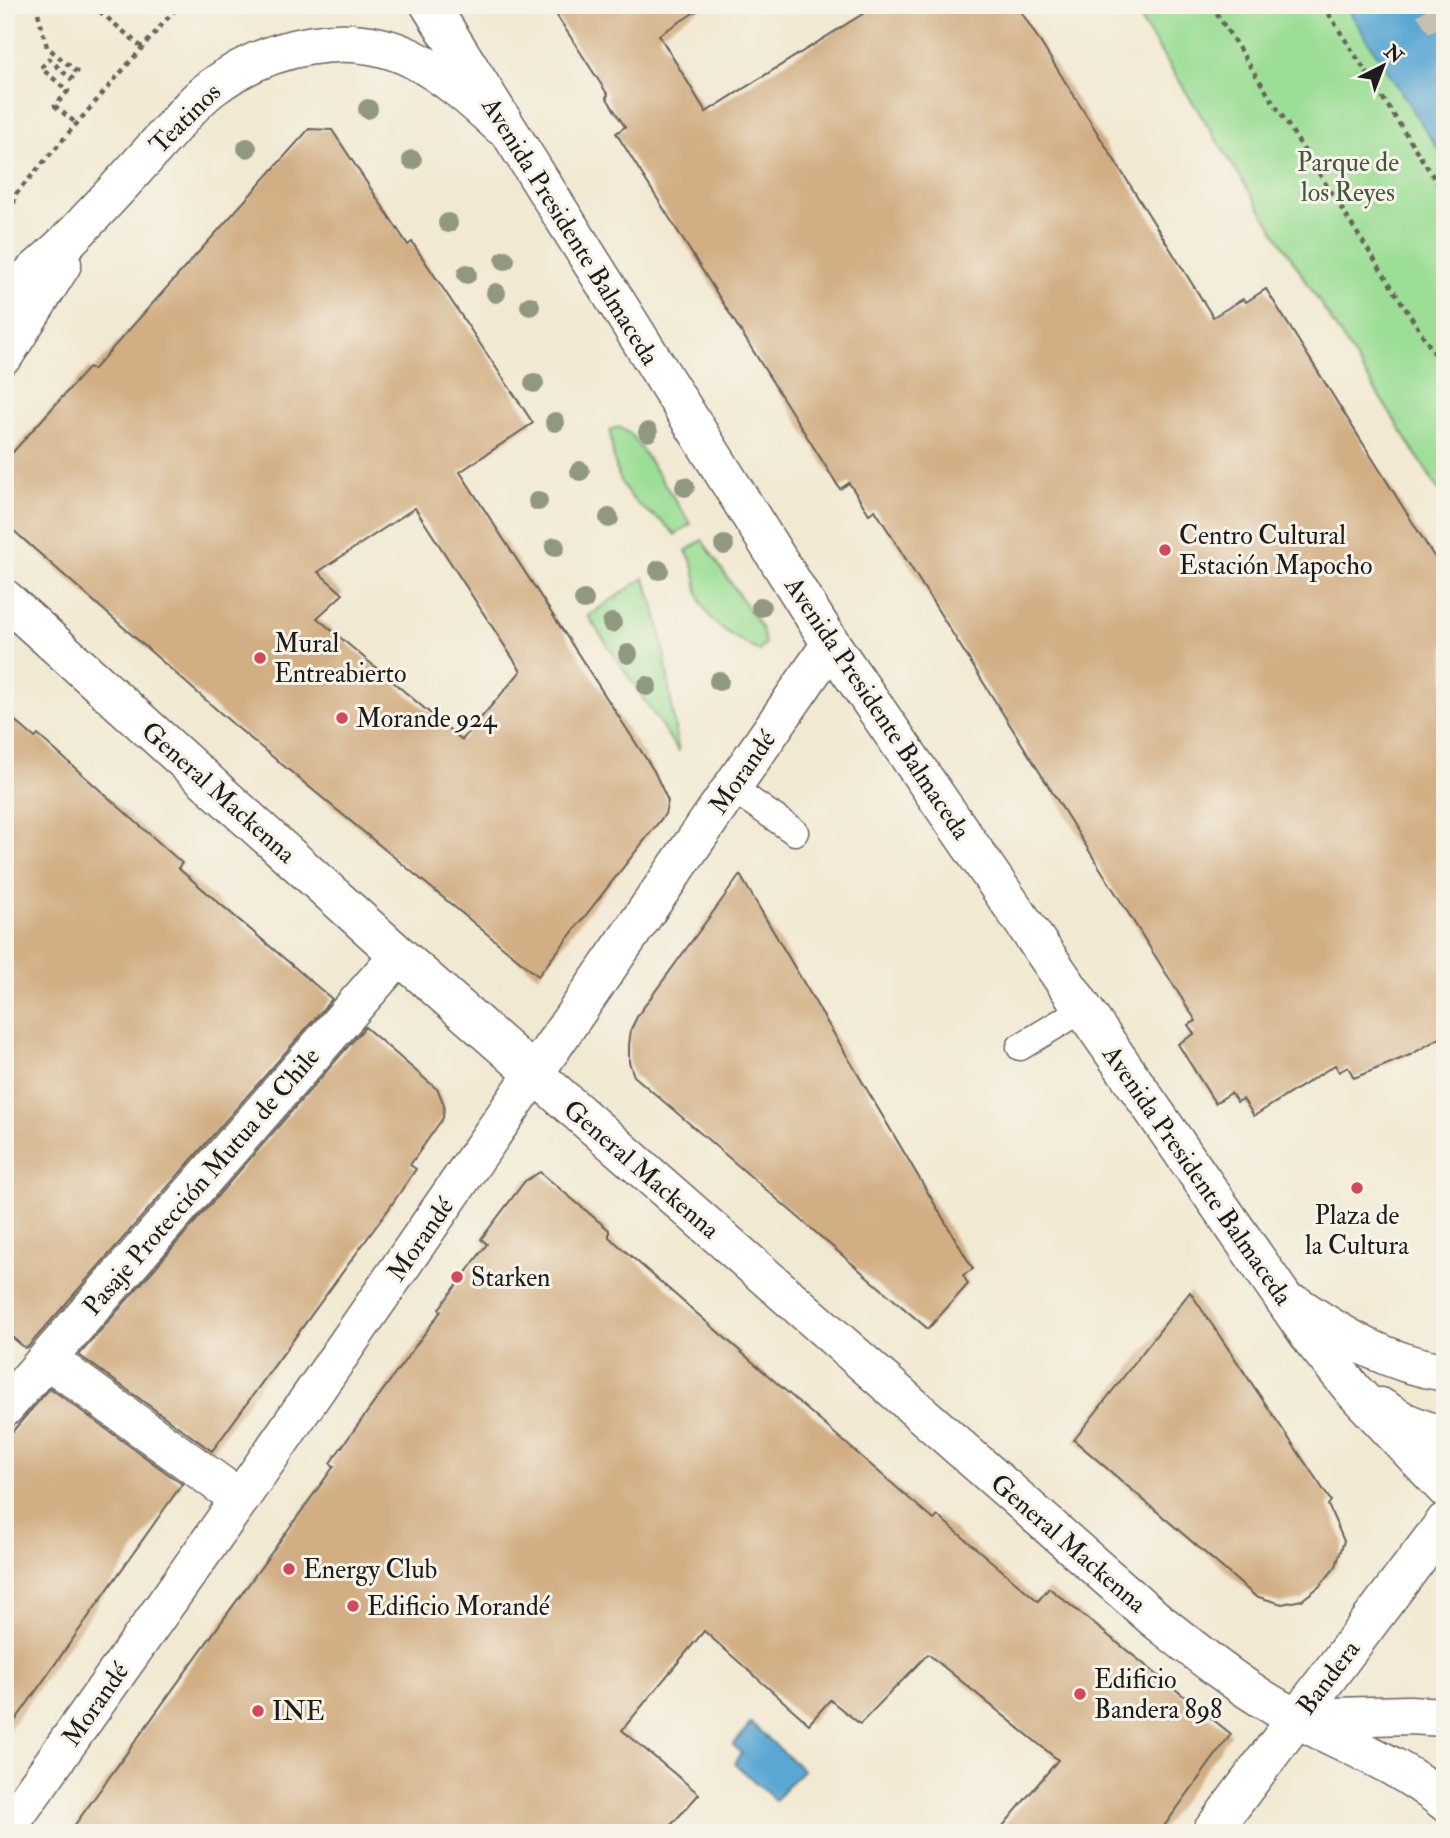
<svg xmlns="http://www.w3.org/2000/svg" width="1450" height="1838" font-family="'IM FELL Double Pica',serif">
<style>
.green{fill:#9cde95;stroke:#5c7d58;stroke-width:2}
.water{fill:#5aa7d3;stroke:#3b6278;stroke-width:2}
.building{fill:#d1ae83;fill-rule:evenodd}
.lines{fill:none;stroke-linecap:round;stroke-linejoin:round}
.motorway-tunnel{stroke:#c7c0ae;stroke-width:38;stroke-dasharray:38 19;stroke-linecap:butt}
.service-casing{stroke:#67645c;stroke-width:29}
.pedestrian-casing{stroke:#67645c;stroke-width:41}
.minor-casing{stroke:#67645c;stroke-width:41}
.tertiary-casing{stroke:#67645c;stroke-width:41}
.secondary-casing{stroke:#67645c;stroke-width:41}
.primary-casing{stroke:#67645c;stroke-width:41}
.path{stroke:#67645c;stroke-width:4.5;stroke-dasharray:5 5;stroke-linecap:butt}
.service{stroke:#fff;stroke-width:26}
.pedestrian{stroke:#fff;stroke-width:38}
.minor{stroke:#fff;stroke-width:38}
.tertiary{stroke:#fff;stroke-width:38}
.secondary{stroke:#fff;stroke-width:38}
.primary{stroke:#fff;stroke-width:38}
.tree{fill:#919882}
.poi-dot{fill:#d1495b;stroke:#f7f3e8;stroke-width:2.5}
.labels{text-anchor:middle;stroke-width:6;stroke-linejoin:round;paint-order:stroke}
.street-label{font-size:26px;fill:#1c1c1c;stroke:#f7f3e8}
.park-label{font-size:26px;fill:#425640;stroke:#f7f3e8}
.poi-label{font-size:26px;fill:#1c1c1c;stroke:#f7f3e8;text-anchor:start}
</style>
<rect width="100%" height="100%" fill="#f7f3e8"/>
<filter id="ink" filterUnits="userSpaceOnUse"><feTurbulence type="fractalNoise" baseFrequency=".0143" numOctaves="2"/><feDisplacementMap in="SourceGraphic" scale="14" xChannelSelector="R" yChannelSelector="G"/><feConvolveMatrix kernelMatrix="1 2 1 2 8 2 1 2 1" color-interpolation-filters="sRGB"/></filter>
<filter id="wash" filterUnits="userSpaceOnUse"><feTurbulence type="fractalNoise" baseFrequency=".00686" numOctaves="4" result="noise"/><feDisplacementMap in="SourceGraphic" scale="28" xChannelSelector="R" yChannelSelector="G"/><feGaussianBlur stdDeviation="1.57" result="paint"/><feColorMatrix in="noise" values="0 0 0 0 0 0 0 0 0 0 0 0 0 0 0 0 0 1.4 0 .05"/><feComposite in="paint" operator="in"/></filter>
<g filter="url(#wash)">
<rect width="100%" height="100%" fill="#f2e9d3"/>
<path class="green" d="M1131 5H1445V500Z
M619 427 632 435 691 524 675 535C664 520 654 517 641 507 616 487 613 459 610 430Z
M702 540 762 629 765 644 759 651C734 637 705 624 698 592 695 575 696 567 686 551Z
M644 578C668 634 667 693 679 752L588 616Z"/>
<path class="water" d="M1345 5H1445V160Z
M751 1723 803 1770 775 1800 734 1763 742 1753 733 1745Z"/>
<g id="blocks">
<path class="building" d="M550 5H706L659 35 706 112 877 5H1017L1213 317 1243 299 1246 302 1266 289 1445 574V1035L1410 1055 1354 1078 1348 1067 1339 1072 1335 1065 1254 1116 1243 1099 1237 1102 1231 1093 1215 1103 1178 1044 1194 1034 1188 1025 1196 1021 875 510 869 514 849 483 840 489 616 133 625 127 606 97 608 95Z
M309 129 332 130 408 245 412 242 533 423 460 472 654 771 668 801 665 814 538 976 233 724 5 523V461L89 367 93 370ZM415 508 521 671 462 740 317 618 343 594 318 572Z
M5 712 35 738 38 735 182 863 178 868 332 999 28 1347 25 1348 5 1331Z
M740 875 973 1269 963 1275 968 1284 928 1329 634 1076 629 1062V1045L631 1029 638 1015Z
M365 1027 438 1090 444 1105 443 1118 410 1165 416 1169 388 1210 212 1451 79 1355Z
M540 1172 609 1230V1237L934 1520 938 1516 1038 1601 1049 1588 1231 1734 1159 1833H997L1058 1760 928 1654 860 1724 830 1700 809 1724 704 1631 622 1730 699 1794 664 1833H69L334 1466 330 1463 441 1311 439 1309 487 1244 481 1239 525 1181Z
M1190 1292 1331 1501 1328 1505 1344 1541 1336 1566 1320 1586 1302 1600 1282 1604 1255 1596 1074 1440Z
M50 1388 182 1484 5 1735V1440Z"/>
</g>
</g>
<g filter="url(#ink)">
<use href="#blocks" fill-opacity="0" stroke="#67645c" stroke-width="2"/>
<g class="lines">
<path class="motorway-tunnel" d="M1433 5 1445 23"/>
<defs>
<path id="service" d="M732 788 795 832
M1020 1047 1083 1009"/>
<path id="pedestrian" d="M1297 1718 1445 1522"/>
<path id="minor" d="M47 1359 240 1499
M5 1407 399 955"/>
<path id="tertiary" d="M5 1831 240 1499 831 644
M1211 1833 1297 1718"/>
<path id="secondary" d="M5 298C32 273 62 249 86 222 113 194 139 165 165 136 180 119 195 100 213 87 267 46 350 27 413 59 446 76 474 101 501 126
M5 354 62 264
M5 599 399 955 1155 1619C1194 1650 1233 1682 1276 1707 1332 1740 1395 1760 1445 1802"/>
<path id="primary" d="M430 5 831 644 1313 1341 1354 1391 1445 1488
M1298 1306C1343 1337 1390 1364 1445 1372
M1380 1407 1405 1422 1445 1438
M1297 1718 1409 1715 1445 1717"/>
</defs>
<use href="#service" class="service-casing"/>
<use href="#pedestrian" class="pedestrian-casing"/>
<use href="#minor" class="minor-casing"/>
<use href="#tertiary" class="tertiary-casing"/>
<use href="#secondary" class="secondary-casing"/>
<use href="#primary" class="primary-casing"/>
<path class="path" d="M92 5 143 48
M1211 5 1445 370
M1323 5 1445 195
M38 13 47 47 77 72 71 79 49 59 41 68 68 91 55 106 77 124
M6 233 16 194 179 5"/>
<use href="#service" class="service"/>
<use href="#pedestrian" class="pedestrian"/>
<use href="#minor" class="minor"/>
<use href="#tertiary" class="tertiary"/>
<use href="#secondary" class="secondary"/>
<use href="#primary" class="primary"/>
</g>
<g class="tree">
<circle cx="368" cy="109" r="10"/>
<circle cx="247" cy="148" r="10"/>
<circle cx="412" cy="160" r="10"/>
<circle cx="448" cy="223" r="10"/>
<circle cx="505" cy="260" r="10"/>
<circle cx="467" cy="274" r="10"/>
<circle cx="496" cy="293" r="10"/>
<circle cx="530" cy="306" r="10"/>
<circle cx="534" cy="383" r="10"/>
<circle cx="555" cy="422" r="10"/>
<circle cx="648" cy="432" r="10"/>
<circle cx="580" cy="471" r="10"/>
<circle cx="685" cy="487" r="10"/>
<circle cx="538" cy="501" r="10"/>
<circle cx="609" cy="518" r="10"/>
<circle cx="724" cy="545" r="10"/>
<circle cx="555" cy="547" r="10"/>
<circle cx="659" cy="570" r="10"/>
<circle cx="584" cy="600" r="10"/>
<circle cx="761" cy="607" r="10"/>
<circle cx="612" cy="623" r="10"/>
<circle cx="628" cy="654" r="10"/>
<circle cx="719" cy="681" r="10"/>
<circle cx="647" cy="686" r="10"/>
</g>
</g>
<g class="poi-dot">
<circle cx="1165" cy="550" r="7"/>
<circle cx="260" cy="658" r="7"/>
<circle cx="342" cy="718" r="7"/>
<circle cx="1357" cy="1188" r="7"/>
<circle cx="457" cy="1277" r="7"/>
<circle cx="289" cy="1569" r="7"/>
<circle cx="353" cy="1606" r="7"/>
<circle cx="1080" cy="1694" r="7"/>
<circle cx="258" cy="1711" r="7"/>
</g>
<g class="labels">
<g class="street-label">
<text transform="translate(185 118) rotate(-45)" y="9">Teatinos</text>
<text transform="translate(571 231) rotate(58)" y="9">Avenida Presidente Balmaceda</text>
<text transform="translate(878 708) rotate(56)" y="9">Avenida Presidente Balmaceda</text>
<text transform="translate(742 772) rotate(-55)" y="9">Morandé</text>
<text transform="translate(219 792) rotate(42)" y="9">General Mackenna</text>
<text transform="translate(642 1169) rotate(41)" y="9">General Mackenna</text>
<text transform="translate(1198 1175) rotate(55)" y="9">Avenida Presidente Balmaceda</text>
<text transform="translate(201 1181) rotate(-49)" y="9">Pasaje Protección Mutua de Chile</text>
<text transform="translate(420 1239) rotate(-55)" y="9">Morandé</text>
<text transform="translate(1069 1543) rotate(41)" y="9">General Mackenna</text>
<text transform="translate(1328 1677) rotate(-53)" y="9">Bandera</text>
<text transform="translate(95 1704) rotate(-55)" y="9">Morandé</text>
</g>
<g class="park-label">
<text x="1348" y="171">Parque de<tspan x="1348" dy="30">los Reyes</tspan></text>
</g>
<g class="poi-label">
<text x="1179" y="544">Centro Cultural<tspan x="1179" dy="30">Estación Mapocho</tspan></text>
<text x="274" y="652">Mural<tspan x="274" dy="30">Entreabierto</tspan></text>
<text x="356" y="727">Morande 924</text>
<text x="1357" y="1224" text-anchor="middle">Plaza de<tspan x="1357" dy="30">la Cultura</tspan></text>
<text x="471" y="1286">Starken</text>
<text x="303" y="1578">Energy Club</text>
<text x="367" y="1615">Edificio Morandé</text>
<text x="1094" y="1688">Edificio<tspan x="1094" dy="30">Bandera 898</tspan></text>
<text x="272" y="1720">INE</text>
</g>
</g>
<rect width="1450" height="1838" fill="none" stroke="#f7f3e8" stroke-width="28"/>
<g transform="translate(1383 66) rotate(42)" stroke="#f7f3e8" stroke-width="5" paint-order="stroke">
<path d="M0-5L12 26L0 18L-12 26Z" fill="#1c1c1c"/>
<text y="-10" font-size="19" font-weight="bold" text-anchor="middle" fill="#1c1c1c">N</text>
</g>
</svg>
